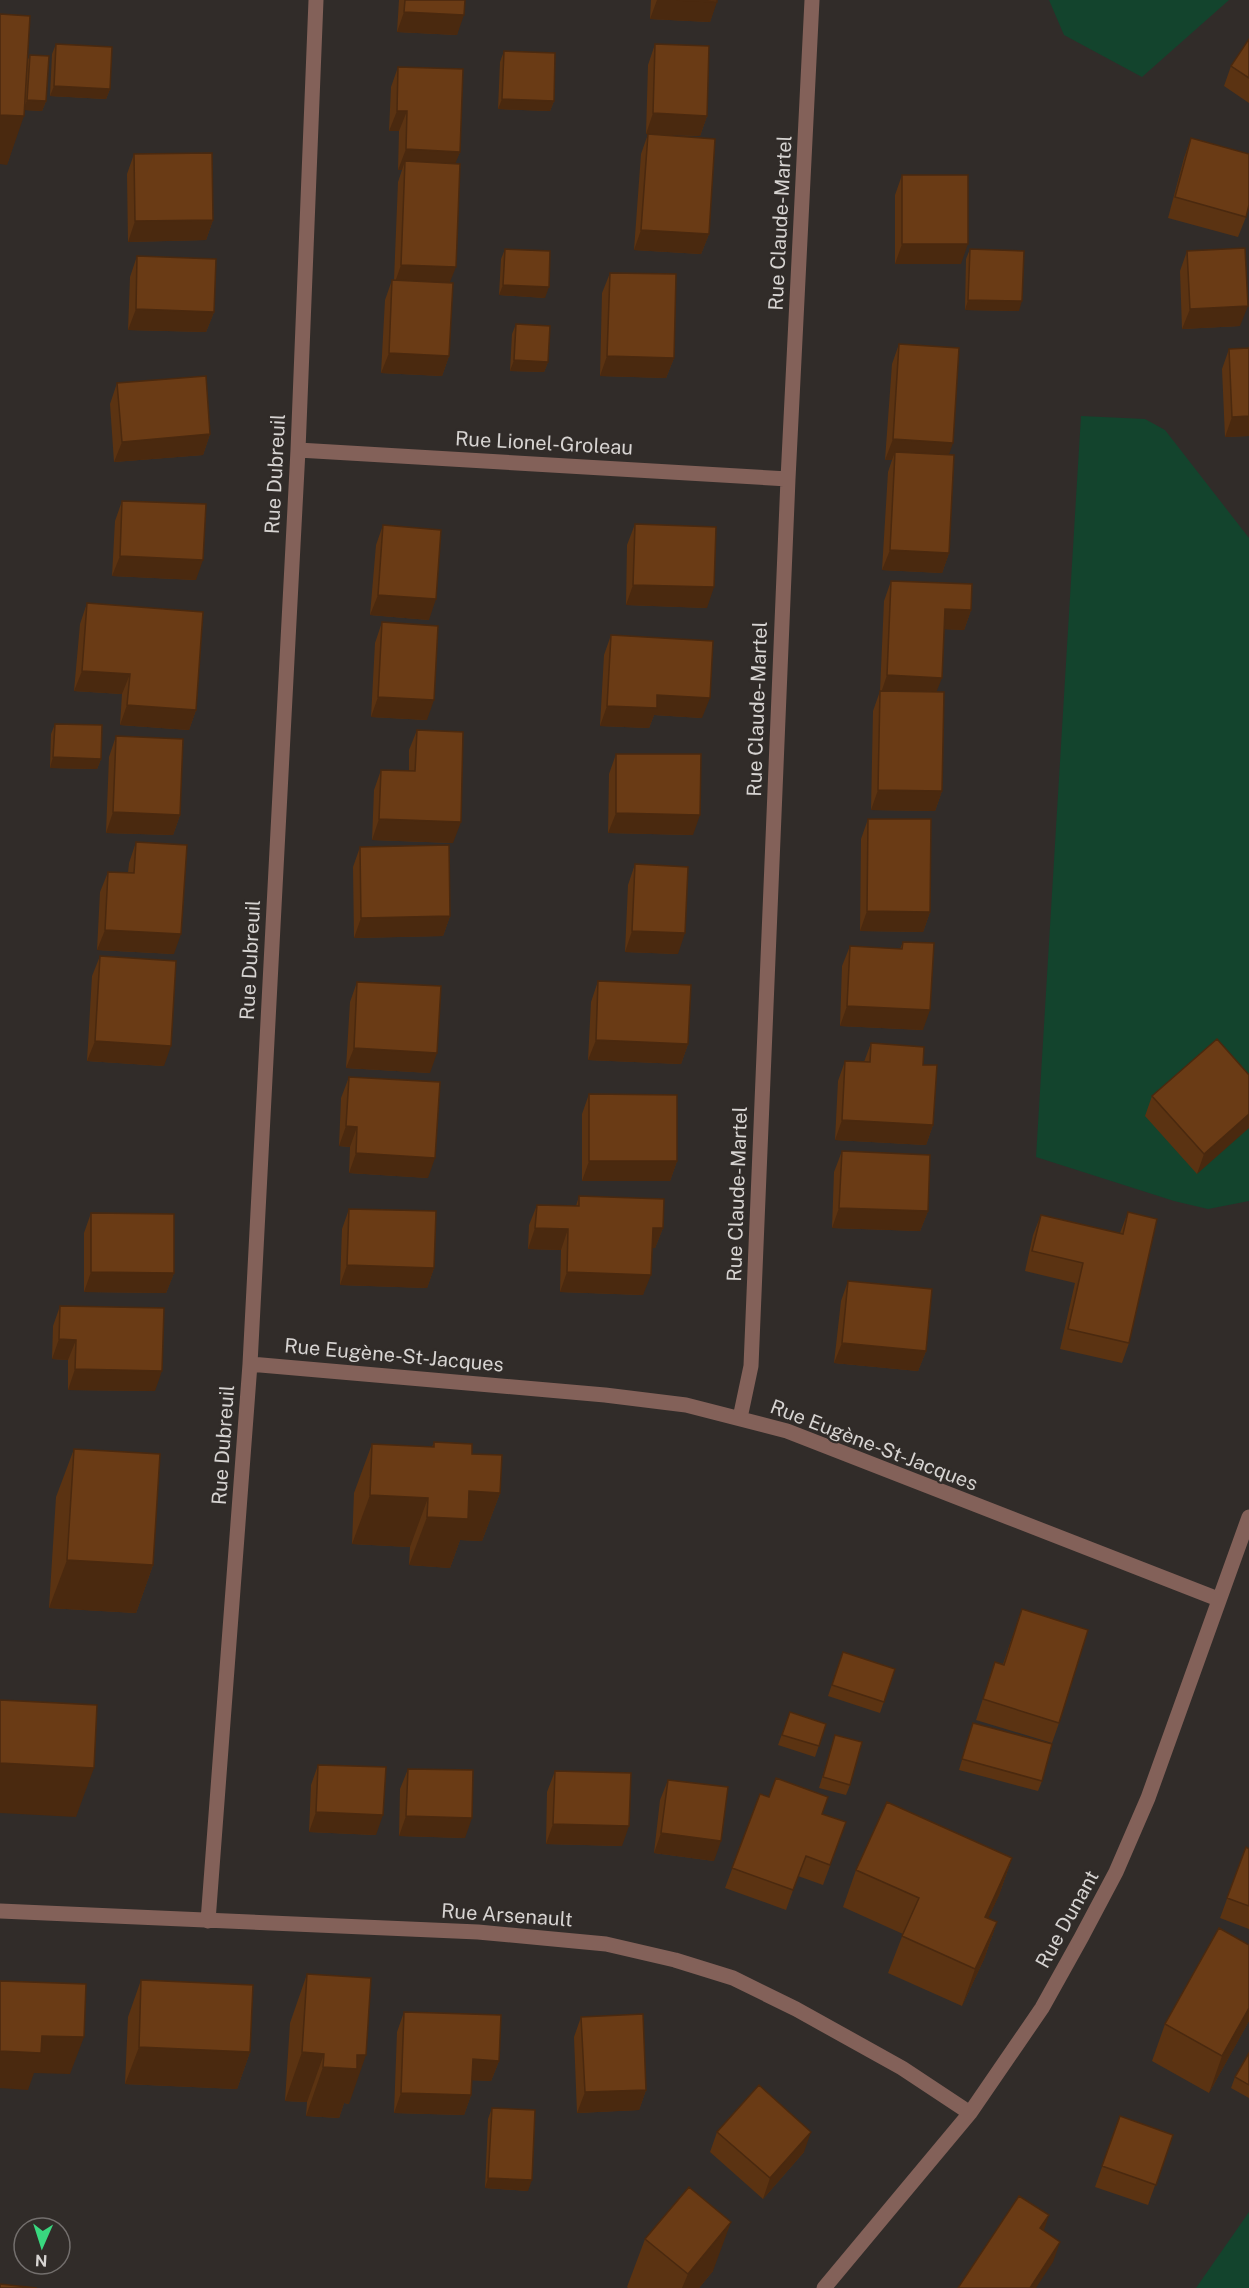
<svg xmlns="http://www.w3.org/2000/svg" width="1249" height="2288" font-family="'Public Sans',sans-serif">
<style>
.green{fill:#13442d}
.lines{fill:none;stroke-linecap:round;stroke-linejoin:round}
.minor{stroke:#836159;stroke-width:15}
.wall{fill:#5b3312}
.shaded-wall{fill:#4a290f}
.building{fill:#6a3b15;stroke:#4a290f;stroke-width:1.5}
.labels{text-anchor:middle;stroke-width:4.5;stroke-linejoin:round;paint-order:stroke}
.street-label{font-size:20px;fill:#d7d4d2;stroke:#312c29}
</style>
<rect width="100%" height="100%" fill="#312c29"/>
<path class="green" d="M1049 0H1229L1142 77 1064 35Z
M1081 416 1145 419 1165 430 1249 538V1201L1208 1209 1174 1201 1036 1157Z
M1249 2212V2288H1196Z"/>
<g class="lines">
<path class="minor" d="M298 450 788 479
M250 1364 605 1395 686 1405 787 1431 1218 1599
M740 1418 751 1366 788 479 812 0
M0 1911 478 1932 606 1944 675 1960 733 1978 796 2009 902 2068 970 2113
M208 1921 250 1364 298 450 316 0
M824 2288 970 2113 1042 2008 1081 1938 1116 1872 1148 1798 1249 1517"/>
</g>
<path class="wall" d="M399 0H465L457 35 397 32Z
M651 0H717L710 22 650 19Z
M1249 39V103L1224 86 1231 66Z
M56 44 110 89 106 99 50 96 52 54Z
M655 44 707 116 700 136 646 134 648 65Z
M504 51 554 101 550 111 498 109 500 62Z
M30 55 46 101 42 111 25 110 7 165 27 62Z
M398 67 460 152 455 163 450 283 449 356 442 376 381 373 385 300 392 280H394L398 182 402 170H398L399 131H389L391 87Z
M648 134 709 234 701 254 634 250 641 154Z
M1191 138 1246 217 1238 237 1168 218 1184 158Z
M134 154 213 220 206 240 128 242 127 174Z
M902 175 961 264H895V195Z
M505 249 545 298 499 295 501 259Z
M970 249 1019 311 965 310 966 259Z
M1187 251 1240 326 1182 329 1180 271Z
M137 256 214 312 206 332 128 330 130 277Z
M610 273 674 358 666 378 600 376 602 293Z
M516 324 548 362 544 372 510 371 512 334Z
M899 344 949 455V553L942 573 882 570 888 472 892 460H885L892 364Z
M1249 348V436L1225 437 1222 369 1229 349Z
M117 383 210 434 203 455 114 462 110 404Z
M122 501 196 580 112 576 115 521Z
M635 524 707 608 626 605 627 545Z
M383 525 429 620 370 615 376 545Z
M891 581 971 610 964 630 944 629 936 692 942 791 935 811 871 810 873 711 880 691 884 601Z
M87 603 196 710 189 730 120 725 122 694 74 691 80 624Z
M382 622 427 720 371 717 375 643Z
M611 635 702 718 654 715 649 728 600 726 604 655Z
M55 724 101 759 97 769 50 768 51 734Z
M417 730 453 843 372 840 374 790 381 770 409 771V750Z
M116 736 180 815 173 835 106 833 109 757Z
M616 754 693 835 608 833 609 774Z
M868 819 930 912 923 932 860 931 861 839Z
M136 842 174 954 97 950 100 892 108 872 128 873 129 863Z
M360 847 450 916 443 936 354 938 353 867Z
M635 864 678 954 625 952 628 885Z
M903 942 923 1030 840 1026 842 966 850 946 900 949Z
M100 956 164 1066 87 1061 92 976Z
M598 981 688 1044 681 1064 588 1060 591 1002Z
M357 982 430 1073 346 1068 350 1002Z
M871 1043 923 1065 933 1125 926 1145 835 1140 838 1081 845 1061 864 1062Z
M1249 1075 1197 1174 1145 1116 1152 1096Z
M349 1077 428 1178 349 1173 350 1147 339 1146 341 1098Z
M589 1094 677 1161 670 1181H582V1114Z
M842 1151 928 1211 920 1231 832 1228 834 1172Z
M579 1196 663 1228 655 1248H652L643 1295 560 1292 561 1250 528 1249 529 1225 537 1205 576 1206Z
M349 1209 434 1268 427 1288 340 1285 342 1229Z
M1128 1212 1129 1343 1122 1363 1060 1349 1075 1283 1025 1271 1033 1235 1041 1215 1120 1233Z
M91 1213 174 1273 166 1293 84 1292V1233Z
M848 1281 926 1351 918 1371 834 1363 841 1301Z
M60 1306 155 1391 68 1390V1360L52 1359 53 1326Z
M434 1442 472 1454 500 1493 482 1541 460 1540 450 1568 409 1565 410 1547 352 1544 354 1493 372 1444 432 1447Z
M74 1449 153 1565 136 1613 49 1608 56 1497Z
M1022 1609 1059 1723 1052 1743 976 1720 995 1662 1003 1664Z
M843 1652 895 1669 880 1713 828 1696Z
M790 1712 826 1724 815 1757 778 1745Z
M973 1723 1042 1781 1038 1791 959 1770Z
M835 1735 850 1785 846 1795 819 1788Z
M318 1765 376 1835 309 1832 311 1785Z
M408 1769 465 1838 399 1836 400 1789Z
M555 1771 622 1846 546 1844 547 1792Z
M668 1780 714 1861 654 1853 660 1800Z
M760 1794 846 1822 823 1885 798 1876 786 1910 725 1888Z
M1246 1847 1249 1849V1929L1220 1918Z
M1012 1858 999 1895 988 1918 997 1922 984 1959 962 2006 888 1973 903 1934 843 1907 856 1870Z
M1249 1945V2021L1209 2093 1152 2061 1165 2024Z
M307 1974 349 2104 344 2103 339 2118 306 2116 307 2102 285 2101 290 2023Z
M141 1980 250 2052 237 2089 125 2084 128 2017Z
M404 2012 499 2061 491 2081 472 2080 471 2095 464 2115 394 2113 397 2032Z
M581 2017 646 2090 639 2110 577 2113 574 2037Z
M1249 2053V2098L1231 2088 1235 2077Z
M492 2108 528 2191 485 2188 488 2119Z
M1120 2116 1173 2135 1148 2205 1095 2187Z
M717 2132 804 2152 763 2199 710 2152Z
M645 2239 713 2271 699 2288H628L627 2287Z"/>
<path class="shaded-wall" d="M657 0H676L717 2 710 22 650 19Z
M404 12 464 15 457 35 397 32Z
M54 86 110 89 106 99 50 96Z
M502 99 554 101 550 111 498 109Z
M27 100 46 101 42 111 23 110Z
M397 111H407L399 131H389Z
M653 113 707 116 700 136 646 134Z
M0 115 24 116 7 165 0 164Z
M406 149 460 152 452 172 405 161 402 170H398Z
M213 220 206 240 128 242 135 221Z
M641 230 709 234 701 254 634 250Z
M902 244H968L961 264H895Z
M401 265 456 267 448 287 394 285Z
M503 285 549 287 545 298 499 295Z
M968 300 1022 301 1019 311 965 310Z
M1248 306 1240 326 1182 329 1190 309Z
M136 309 214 312 206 332 128 330Z
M389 353 449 356 442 376 381 373Z
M607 356 674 358 666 378 600 376Z
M514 360 548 362 544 372 510 371Z
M1249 416V436L1225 437 1232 417Z
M210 434 203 455 114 462 122 442Z
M893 439 953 443 946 463 895 452 892 460H885Z
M890 550 949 553 942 573 882 570Z
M120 556 203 560 196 580 112 576Z
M633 585 714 587 707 608 626 605Z
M378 595 436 599 429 620 370 615Z
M945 609 971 610 964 630 938 629Z
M82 671 130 674 122 694 74 691Z
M887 675 942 678 934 698 880 696Z
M657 695 710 698 702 718 654 715 649 728 600 726 607 706Z
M378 697 434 700 427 720 371 717Z
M127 705 196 710 189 730 120 725Z
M53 757 101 759 97 769 50 768Z
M878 790 942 791 935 811 871 810Z
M113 812 180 815 173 835 106 833Z
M616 813 700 815 693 835 608 833Z
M379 819 461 822 453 843 372 840Z
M867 911 930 912 923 932 860 931Z
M450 916 443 936 354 938 361 918Z
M105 930 181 934 174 954 97 950Z
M632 931 685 933 678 954 625 952Z
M847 1006 930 1010 923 1030 840 1026Z
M596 1040 688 1044 681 1064 588 1060Z
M95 1041 171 1046 164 1066 87 1061Z
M354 1048 437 1053 430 1073 346 1068Z
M1249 1114V1128L1197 1174 1204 1154Z
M842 1120 933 1125 926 1145 835 1140Z
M346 1126 357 1127 350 1147 339 1146Z
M356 1153 435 1158 428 1178 349 1173Z
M589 1161H677L670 1181H582Z
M839 1208 928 1211 920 1231 832 1228Z
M535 1228 568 1229 561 1250 528 1249Z
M653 1228H663L655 1248H645Z
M347 1265 434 1268 427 1288 340 1285Z
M91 1272 174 1273 166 1293 84 1292Z
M567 1272 651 1275 643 1295 560 1292Z
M59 1339 76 1340 68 1360 52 1359Z
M842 1343 926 1351 918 1371 834 1363Z
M75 1369 162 1371 155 1391 68 1390Z
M469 1491 500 1493 482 1541 460 1540 450 1568 409 1565 427 1517Z
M370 1495 428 1498 410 1547 352 1544Z
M67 1560 153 1565 136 1613 49 1608Z
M0 1763 94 1768 76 1817 0 1813Z
M316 1812 383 1815 376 1835 309 1832Z
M406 1816 472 1818 465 1838 399 1836Z
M553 1824 629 1826 622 1846 546 1844Z
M661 1833 721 1841 714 1861 654 1853Z
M1012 1858 999 1895 972 1954 985 1917Z
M997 1922 984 1959 962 2006 975 1969Z
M1249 2008V2021L1209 2093 1222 2056Z
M42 2036 84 2037 70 2074 34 2073 28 2090 0 2088V2051Z
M139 2047 250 2052 237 2089 125 2084Z
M302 2052 324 2054 307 2102 285 2101Z
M357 2055H366L349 2104 344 2103 339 2118 306 2116 323 2067Z
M473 2059 499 2061 491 2081 465 2080Z
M646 2090 639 2110 577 2113 585 2092Z
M401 2093 471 2095 464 2115 394 2113Z
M811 2132 804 2152 763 2199 770 2178Z
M488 2178 532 2180 528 2191 485 2188Z
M1049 2215 1042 2236 1040 2228Z
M731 2222 713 2271 699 2288H682L688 2274Z
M1060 2242 1053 2262 1036 2288H1030Z"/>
<path class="building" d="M405 0H465L464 15 404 12Z
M676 0H717V2Z
M0 14 30 16 24 116 0 115Z
M1249 39V78L1231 66Z
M56 44 112 47 110 89 54 86Z
M655 44 709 46 707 116 653 113Z
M504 51 555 53 554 101 502 99Z
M30 55 49 56 46 101 27 100Z
M398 67 463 69 460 152 406 149 407 111H397Z
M648 134 715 139 709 234 641 230Z
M1191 138 1249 154V205L1246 217 1175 197Z
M212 153 213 220 135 221 134 154Z
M405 161 460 164 456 267 401 265Z
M902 175H968V244H902Z
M1245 248 1248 306 1190 309 1187 251Z
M505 249 550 251 549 287 503 285Z
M970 249 1024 251 1022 301 968 300Z
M137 256 216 259 214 312 136 309Z
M610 273 676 274 674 358 607 356Z
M392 280 453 283 449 356 389 353Z
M516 324 550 326 548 362 514 360Z
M899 344 959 348 953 443 893 439Z
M1249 348V416L1232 417 1229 349Z
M206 376 210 434 122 442 117 383Z
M895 452 954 455 949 553 890 550Z
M122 501 206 504 203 560 120 556Z
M635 524 716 527 714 587 633 585Z
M383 525 441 530 436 599 378 595Z
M891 581 972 584 971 610 945 609 942 678 887 675Z
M87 603 203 612 196 710 127 705 130 674 82 671Z
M382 622 438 626 434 700 378 697Z
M611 635 713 641 710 698 657 695V708L607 706Z
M880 691 944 692 942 791 878 790Z
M55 724 102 725 101 759 53 757Z
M417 730 463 732 461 822 379 819 381 770 415 771Z
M116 736 183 739 180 815 113 812Z
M616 754H701L700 815 616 813Z
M868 819H931L930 912 867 911Z
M136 842 187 845 181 934 105 930 108 872 134 873Z
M449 845 450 916 361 918 360 847Z
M635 864 688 867 685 933 632 931Z
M903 942 934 943 930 1010 847 1006 850 946 902 949Z
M100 956 176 961 171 1046 95 1041Z
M598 981 691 985 688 1044 596 1040Z
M357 982 441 986 437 1053 354 1048Z
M1217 1039 1249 1075V1114L1204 1154 1152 1096Z
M871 1043 924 1047 923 1065H937L933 1125 842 1120 845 1061 870 1062Z
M349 1077 440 1082 435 1158 356 1153 357 1127 346 1126Z
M589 1094 677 1095V1161H589Z
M842 1151 930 1155 928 1211 839 1208Z
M579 1196 664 1199 663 1228H653L651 1275 567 1272 568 1229 535 1228 537 1205 579 1206Z
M349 1209 436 1211 434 1268 347 1265Z
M1128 1212 1157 1219 1129 1343 1068 1329 1083 1263 1032 1251 1041 1215 1123 1234Z
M91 1213 174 1214V1273L91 1272Z
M848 1281 932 1289 926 1351 842 1343Z
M60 1306 164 1308 162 1371 75 1369 76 1340 59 1339Z
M434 1442 472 1444V1454L502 1455 500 1493 469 1491 468 1519 427 1517 428 1498 370 1495 372 1444 434 1447Z
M74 1449 160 1454 153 1565 67 1560Z
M1022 1609 1088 1630 1059 1723 983 1699 995 1662 1004 1665Z
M843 1652 895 1669 884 1702 832 1685Z
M0 1700 97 1705 94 1768 0 1763Z
M790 1712 826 1724 819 1746 782 1735Z
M973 1723 1052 1744 1042 1781 962 1759Z
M835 1735 862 1742 850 1785 823 1777Z
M318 1765 386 1767 383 1815 316 1812Z
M408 1769 473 1770 472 1818 406 1816Z
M555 1771 631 1773 629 1826 553 1824Z
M776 1778 828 1797 822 1814 846 1822 830 1865 806 1856 793 1890 732 1868 760 1794 769 1797Z
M668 1780 728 1787 721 1841 661 1833Z
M887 1802 1012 1858 985 1917 997 1922 975 1969 902 1936 919 1898 856 1870Z
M1246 1847 1249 1849V1906L1227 1898Z
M1219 1928 1249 1945V2008L1222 2056 1165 2024Z
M307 1974 371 1978 366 2055H357V2069L323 2067 324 2054 302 2052Z
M141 1980 253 1985 250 2052 139 2047Z
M0 1981 86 1984 84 2037 42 2036 41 2053 0 2051Z
M404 2012 501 2015 499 2061 473 2059 471 2095 401 2093Z
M643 2014 646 2090 585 2092 581 2017Z
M1249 2053V2085L1235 2077Z
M759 2085 811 2132 770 2178 717 2132Z
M492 2108 535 2110 532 2180 488 2178Z
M1120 2116 1173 2135 1156 2185 1102 2166Z
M689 2187 731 2222 688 2274 645 2239Z
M1019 2196 1049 2215 1040 2228 1060 2242 1030 2288H958Z
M0 2284 37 2288H0Z"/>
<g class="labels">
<g class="street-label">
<text transform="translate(780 223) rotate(-87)" y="7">Rue Claude-Martel</text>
<text transform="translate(544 443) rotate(3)" y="7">Rue Lionel-Groleau</text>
<text transform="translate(275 474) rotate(-87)" y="7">Rue Dubreuil</text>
<text transform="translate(757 709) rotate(-88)" y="7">Rue Claude-Martel</text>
<text transform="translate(250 960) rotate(-87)" y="7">Rue Dubreuil</text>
<text transform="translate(737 1194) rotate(-88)" y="7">Rue Claude-Martel</text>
<text transform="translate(394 1355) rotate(5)" y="7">Rue Eugène-St-Jacques</text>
<text transform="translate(223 1445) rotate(-86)" y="7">Rue Dubreuil</text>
<text transform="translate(874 1445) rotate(21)" y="7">Rue Eugène-St-Jacques</text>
<text transform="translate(507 1915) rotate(4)" y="7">Rue Arsenault</text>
<text transform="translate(1067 1919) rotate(-61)" y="7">Rue Dunant</text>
</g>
</g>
<g transform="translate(42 2246) rotate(183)"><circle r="28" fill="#312c29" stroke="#736f6d" stroke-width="1.5"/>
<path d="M0-4.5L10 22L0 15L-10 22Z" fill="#39d87f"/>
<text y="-9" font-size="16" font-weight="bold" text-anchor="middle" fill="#d7d4d2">N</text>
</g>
</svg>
